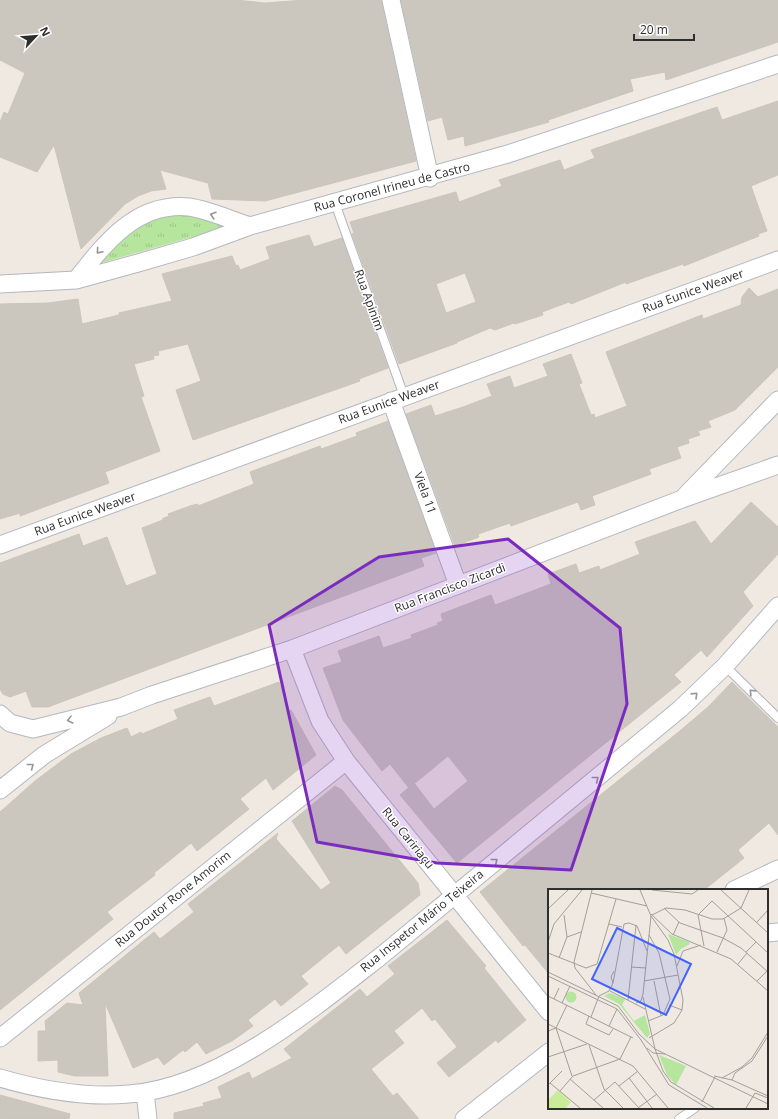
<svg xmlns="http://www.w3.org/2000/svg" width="778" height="1119" font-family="'Open Sans',sans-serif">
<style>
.park{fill:url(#park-tufts)}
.building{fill:#cbc7bf;stroke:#cbc5ba;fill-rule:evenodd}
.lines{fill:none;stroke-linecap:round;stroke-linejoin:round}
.lane-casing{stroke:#b4b7c1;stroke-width:10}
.street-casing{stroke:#b4b7c1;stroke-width:19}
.lane{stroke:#fff;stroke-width:8}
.street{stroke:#fff;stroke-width:17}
.oneway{stroke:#969696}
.marked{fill:#7b2cbf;fill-opacity:0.2;stroke:#7b2cbf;stroke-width:3;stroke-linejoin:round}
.labels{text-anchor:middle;stroke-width:3;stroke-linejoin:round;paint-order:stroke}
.street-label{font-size:12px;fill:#2e2e2e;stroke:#fff}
.inset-road{fill:none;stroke:#a29e99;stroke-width:1}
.view{fill:#4264fb;fill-opacity:0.15;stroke:#4264fb;stroke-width:2}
.inset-edge{fill:none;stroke:#2e2e2e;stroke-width:2}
</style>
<defs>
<pattern id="park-tufts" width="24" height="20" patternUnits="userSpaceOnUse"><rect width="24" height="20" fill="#b6e59e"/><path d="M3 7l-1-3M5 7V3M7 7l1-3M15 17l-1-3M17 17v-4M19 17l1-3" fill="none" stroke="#9dc588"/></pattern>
</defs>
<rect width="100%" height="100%" fill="#efe9e1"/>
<path class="park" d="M172 213 197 216 231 226 97 264 117 241 148 218Z"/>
<path class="building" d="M0 0H236L265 3 305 0H381L416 161 265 201 212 199 208 183 160 170 166 189 151 191 138 196 125 204 81 249 54 145 37 172 0 157V122L4 112 8 114 25 73 0 60Z
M401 0H778V42L666 80 665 72 630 79 633 91 548 120 549 122 465 146 464 136 448 140 442 117 428 121Z
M778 101V175L751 186 767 231 758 234 759 236 684 266 683 264 626 284V282L571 304 569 302 542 312 543 315 515 324 514 323 495 330 490 328 457 342V343L399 364 352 234 354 233 350 222 456 192 459 202 502 186 499 180 560 160 564 170 595 158 591 150 717 107 722 120ZM465 273 476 302 446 313 436 284Z
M309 235 314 247 342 238 388 368 359 379 360 381 193 440 176 390 201 381 188 344 158 351 159 355 153 356 154 359 134 364 144 396 141 397 160 451 105 472 109 483 20 516V513L0 519V304L48 303 78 299 82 324 119 315V313L172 301 162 274 232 256 236 266 238 265 240 270 270 259 266 247Z
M749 288 758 297 778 289V367L735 410 708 421 711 427 698 431 700 435 688 439 689 443 677 447 681 458 649 469 651 474 592 496 595 505 581 510 578 502 511 526 510 523 478 534 479 537 455 546 406 414 431 405 435 416 463 407 492 396 487 384 510 376 514 388 548 376 543 364 571 354 582 383 579 384 591 415 594 414 595 418 627 406 606 352 702 315 703 319 741 305 742 297Z
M388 421 436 553 421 558 424 566 48 707H32L26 691 10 697 3 694 0 689V563L79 534 83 546 107 537 126 586 157 574 142 528 163 520 162 519 169 516 168 514 190 506 198 504V506L254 484 250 472 320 446 321 449 357 436 356 433Z
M751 502 778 527V554L743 592 753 606 707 657 701 650 674 675 681 682 457 863 400 795 414 783 434 809 468 781 448 756 409 788 390 764 382 771 343 720 323 668 342 662 338 651 379 636 383 648 412 638 411 635 438 625 437 623 443 621 441 614 491 595 495 605 551 584 548 574 576 564 579 573 599 566 600 570 640 554 635 542 695 521 711 544Z
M279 682 289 711 291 710 316 755 273 790 266 778 240 799 249 809 197 851 191 843 154 873 155 875 107 912 113 919 0 1010V812L35 781 71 754 101 738 127 728 131 737 141 732 142 734 178 719 174 710 210 697 214 706Z
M732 682 778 727V835L769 823 738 850 744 858 704 890H549V974L525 945 523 946 480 892 681 730 708 707Z
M335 786 342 790 418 883 420 895 346 954 339 945 301 976 308 984 281 1006 275 999 248 1020 253 1026 232 1041 206 1054 197 1042 185 1052 183 1050 164 1065 158 1057 133 1068 105 1003 108 1076H75L58 1072V1060L38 1061V1031H46L45 1021 67 1003 83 1005 79 993 154 932 160 939 194 912 188 904 278 833 276 839 321 890 331 883 292 821Z
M447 920 486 966 484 968 526 1020 498 1043 496 1040 449 1077 437 1063 457 1047 435 1019 432 1021 422 1008 394 1031 404 1043 371 1069 393 1096 397 1093 419 1119H174V1113L204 1106 203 1103 222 1098 218 1087 249 1072 252 1079 292 1058 284 1049 360 989 367 997 395 974 388 966Z
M0 1095 70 1114 69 1119H0Z"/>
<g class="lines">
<defs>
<path id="lane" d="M335 203 404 396
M725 666 778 718
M679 1119 695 1108"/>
<path id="street" d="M391 0 430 178
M76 280C105 243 136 202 189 207 209 210 231 220 250 226
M0 284 76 280 138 263 193 247 250 226 508 154 778 64
M391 401 458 585
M685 496 778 400
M0 545 778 260
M292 649 320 721 346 761 549 1012
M0 714 10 723 33 729 121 707 152 695 292 649 682 499 778 465
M0 790 44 755 108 716
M734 890 778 869
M767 933 778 932
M0 1038 346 761
M0 1078C41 1090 86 1098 129 1094 217 1088 313 1009 381 956L680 709 725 666 778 606
M145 1092 148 1119
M464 1119 549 1052"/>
</defs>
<use href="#lane" class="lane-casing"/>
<use href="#street" class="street-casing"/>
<use href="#lane" class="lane"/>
<use href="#street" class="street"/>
</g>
<defs><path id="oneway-chevron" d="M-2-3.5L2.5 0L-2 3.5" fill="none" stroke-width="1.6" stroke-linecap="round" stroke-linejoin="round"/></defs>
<g class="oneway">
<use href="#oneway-chevron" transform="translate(213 215) rotate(-163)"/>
<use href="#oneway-chevron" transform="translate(99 251) rotate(131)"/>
<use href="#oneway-chevron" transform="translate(752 692) rotate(-136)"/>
<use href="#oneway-chevron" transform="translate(695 695) rotate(-44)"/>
<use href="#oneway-chevron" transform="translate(70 720) rotate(166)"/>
<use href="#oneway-chevron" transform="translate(31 766) rotate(-38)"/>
<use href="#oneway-chevron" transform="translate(596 779) rotate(-39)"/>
<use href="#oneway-chevron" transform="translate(495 861) rotate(-39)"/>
</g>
<path class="marked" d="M508 539 620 628 627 704 571 870 437 863 317 842 269 625 379 557Z"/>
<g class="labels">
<g class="street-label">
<text transform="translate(392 187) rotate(-15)" y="4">Rua Coronel Irineu de Castro</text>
<text transform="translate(693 291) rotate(-20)" y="4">Rua Eunice Weaver</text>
<text transform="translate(369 300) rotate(70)" y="4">Rua Apinim</text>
<text transform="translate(389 402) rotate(-20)" y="4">Rua Eunice Weaver</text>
<text transform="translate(425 493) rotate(70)" y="4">Viela 11</text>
<text transform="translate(85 514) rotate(-20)" y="4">Rua Eunice Weaver</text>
<text transform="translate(450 588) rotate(-21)" y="4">Rua Francisco Zicardi</text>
<text transform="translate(408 838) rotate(51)" y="4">Rua Caririaçu</text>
<text transform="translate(173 899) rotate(-39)" y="4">Rua Doutor Rone Amorim</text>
<text transform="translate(422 921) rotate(-39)" y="4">Rua Inspetor Mário Teixeira</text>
</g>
</g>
<g transform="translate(548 889)">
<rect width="220" height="220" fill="#efe9e1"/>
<path d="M120 45 141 53 142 55 133 60 128 66ZM17.5 108a5.5 5.5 0 1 1 11 0a5.5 5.5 0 1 1-11 0ZM62 104 77 110 74 116 86 132 97 126 102 145 99 149 71 115 56 107ZM111 166 138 177 128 196 119 186Z" fill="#b6e59e"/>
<path d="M10 201 23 213 18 219H0V211Z" fill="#c9ec9a"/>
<path class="inset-road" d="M44 1 26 73 27 79 48 106M104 1 144 5 150 1M173 1 220 44M43 4 99 17M116 19 132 34 175 49 193 59 220 83M0 20 20 1M103 25 124 45 183 70 220 102M16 26 19 48M104 26 118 19 137 21 164 30H175L193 19 201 1M209 33 220 21M61 35 74 38M125 46 131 33M0 53 6 35 34 1M156 57 150 26 164 12 220 64M169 63 179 41 176 29M198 63 208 53M0 64 38 79 49 75 68 10M11 69 19 48 33 43M190 75 199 64M129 77 135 62 153 56M83 78 98 79M0 83 70 117 91 145 107 160 115 182 123 193 166 219M0 87 69 120 93 151 121 196 159 219M96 92 130 86M106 92 113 127M209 92 220 81M65 94 63 88 66 82M62 102 97 120M0 107 85 149M95 108 107 160M6 110 11 99M80 111 88 36M14 114 22 97M88 114 93 112 95 105 103 27 92 1M121 116 134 121M41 127 38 135 61 146 65 140M43 128 51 107 61 102 65 94 76 35 81 34 89 37 99 62M100 132 115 126 122 110 111 64 101 46M0 135 85 177 120 219M61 137 69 120M8 139 24 187M0 142 8 139 19 116M101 149 126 134 134 121 135 111 126 65 120 51 103 27M41 156 56 200 75 219M99 159 105 164 117 165M107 160 220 215M0 168 39 155M166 187 184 191 220 207M81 189 104 219M174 189 194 178 204 169 220 143M22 190 55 219M184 191 187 184 204 172 220 147M2 194 32 219M0 196 14 182M71 197 90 182M12 202 25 187 72 170 83 148M46 211 67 193 91 219M154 213 167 188M90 219 109 205M198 219 207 204 220 209"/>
<path class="view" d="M69 39 143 75 118 126 44 90Z"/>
<rect width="220" height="220" class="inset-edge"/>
</g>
<g transform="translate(36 36) rotate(64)" stroke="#ffffff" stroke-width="3" paint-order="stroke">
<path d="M0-3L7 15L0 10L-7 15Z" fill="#2e2e2e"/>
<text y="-6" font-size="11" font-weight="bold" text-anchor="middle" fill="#2e2e2e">N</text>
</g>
<path d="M634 34v6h60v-6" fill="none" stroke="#2e2e2e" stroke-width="2"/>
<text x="640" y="34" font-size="12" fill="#2e2e2e" stroke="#ffffff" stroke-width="3" paint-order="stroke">20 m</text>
</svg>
